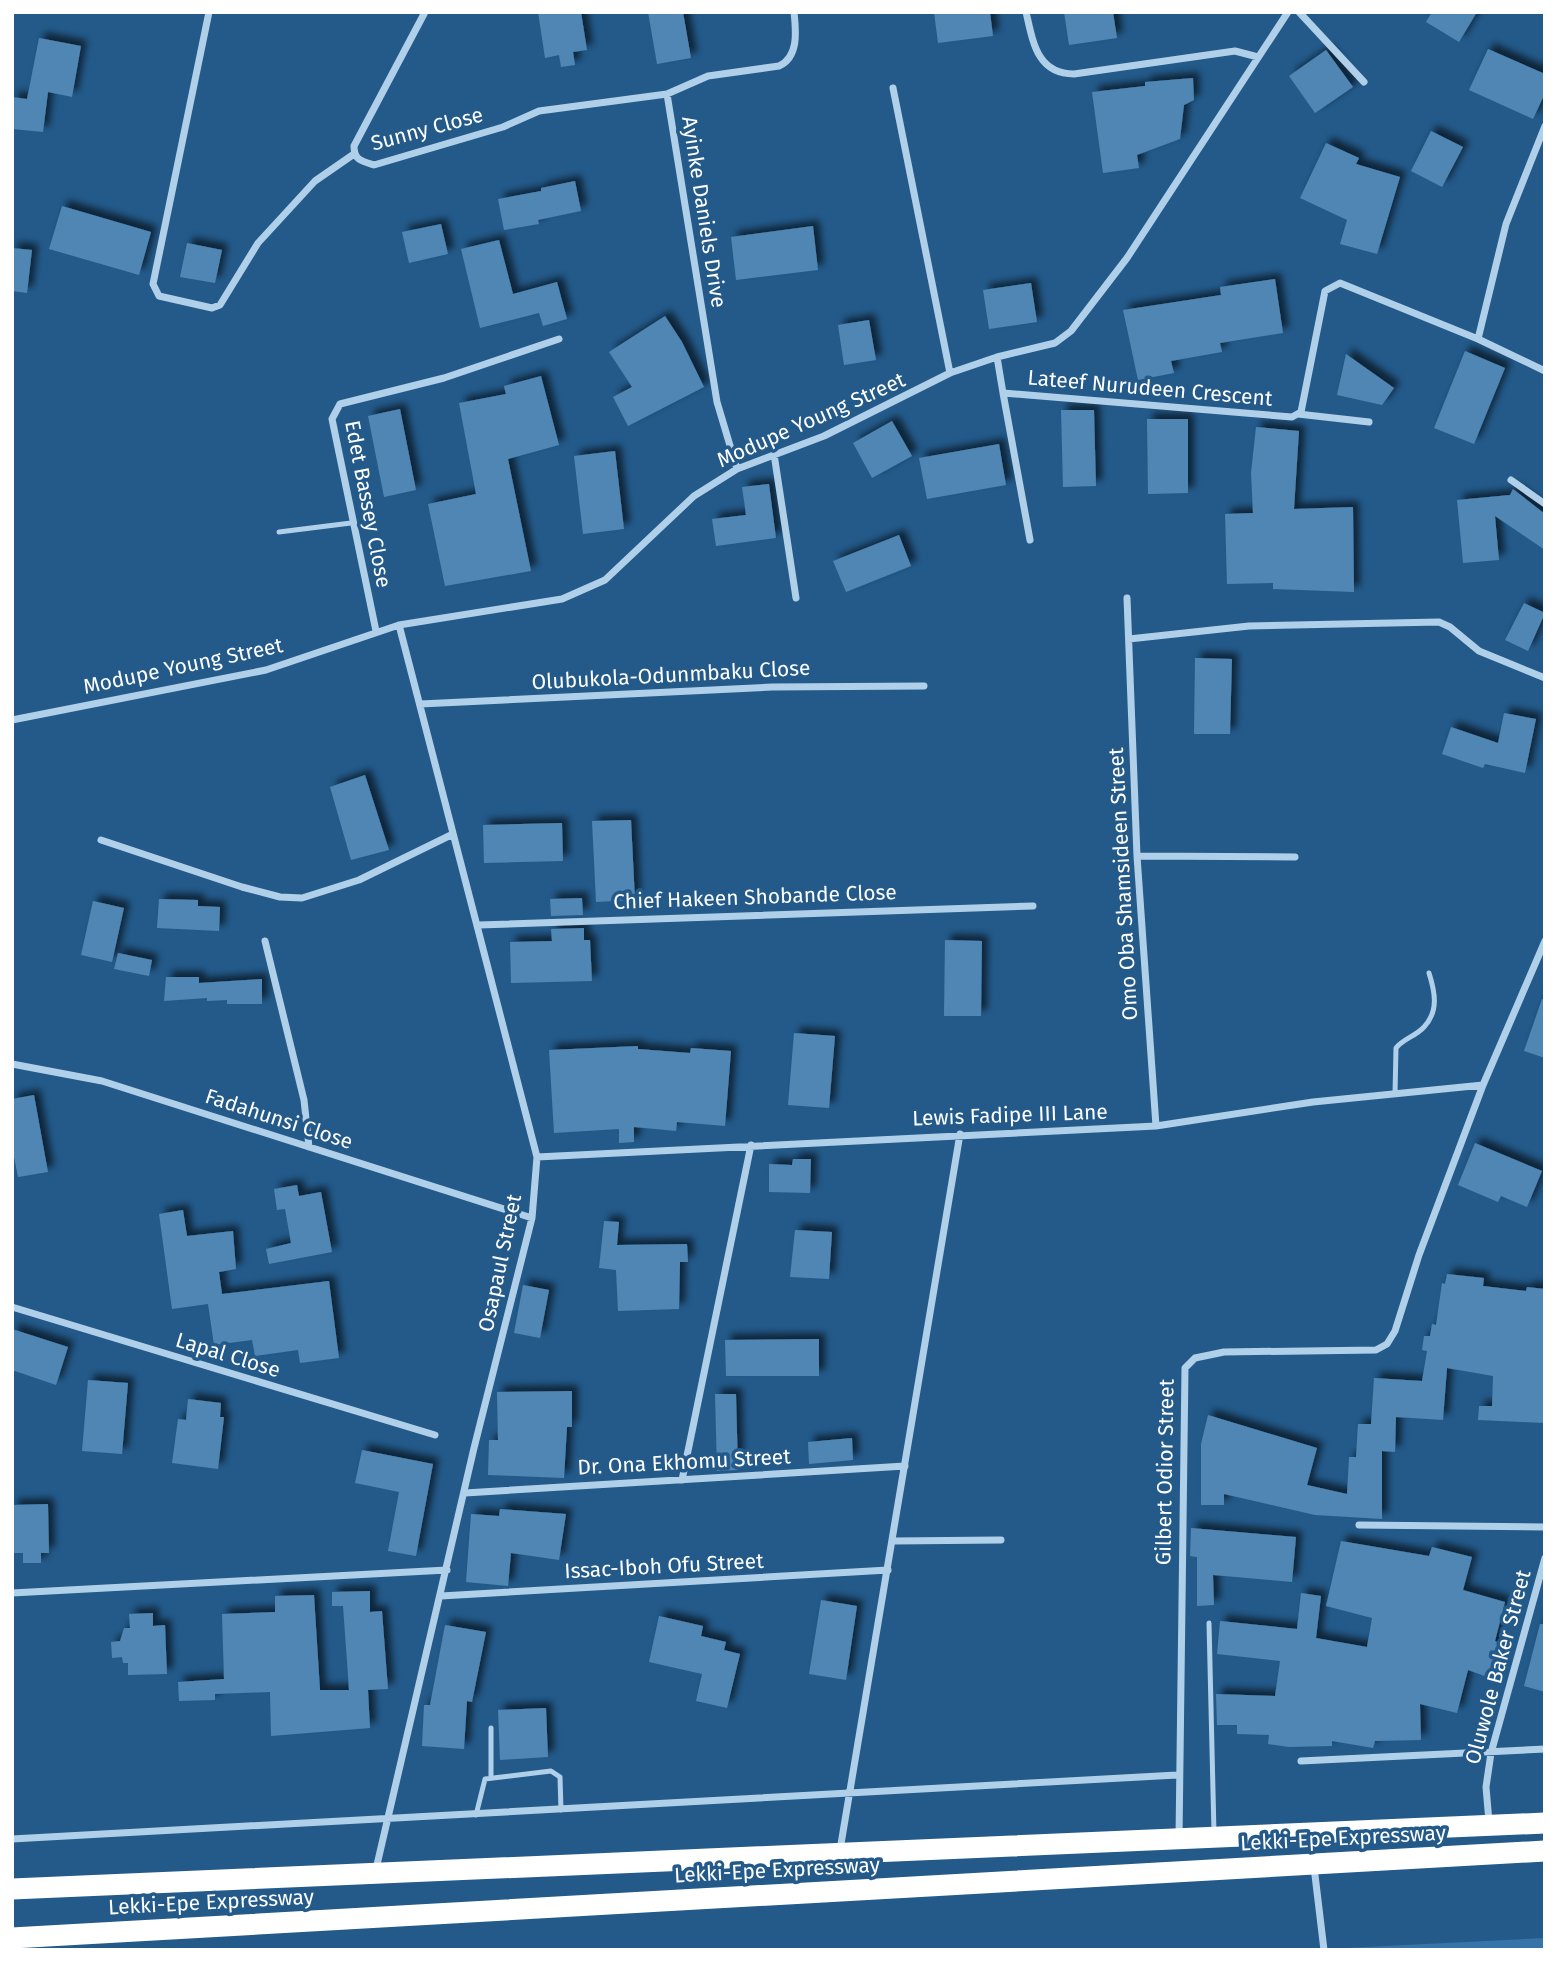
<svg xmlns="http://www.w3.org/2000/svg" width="1557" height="1962" font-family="'Fira Sans',sans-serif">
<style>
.green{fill:#3774a7}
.building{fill:#5086b3;filter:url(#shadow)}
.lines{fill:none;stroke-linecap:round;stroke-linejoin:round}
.lane{stroke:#b0d0ea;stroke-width:5}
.street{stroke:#b0d0ea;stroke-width:7}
.highway{stroke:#fff;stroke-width:21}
.labels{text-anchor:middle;stroke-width:7;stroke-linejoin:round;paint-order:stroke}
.street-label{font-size:21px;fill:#fff;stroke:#235a8a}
</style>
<defs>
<filter id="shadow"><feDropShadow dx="6" dy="-6" stdDeviation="3.5" flood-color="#0009"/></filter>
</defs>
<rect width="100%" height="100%" fill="#235a8a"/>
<path class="green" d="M1545 1938V1950H1322L1346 1948Z"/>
<path class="building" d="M538 12H581L587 50 573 52 575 65 561 67 559 55 545 58Z
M648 12H683L691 58 657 64Z
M934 12H990L993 36 938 43Z
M1064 12H1113L1117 38 1069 45Z
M1432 12H1477L1459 42 1426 22Z
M39 38 81 46 72 97 48 92 43 132 12 129V97L27 99Z
M1488 49 1545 74V93L1533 119 1469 90Z
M1326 50 1353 87 1315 113 1289 76Z
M1193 78 1194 100 1184 105 1180 139 1137 155 1139 168 1103 173 1092 92 1145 86V82Z
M1431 131 1463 147 1442 187 1411 171Z
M1326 143 1359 158 1356 164 1400 177 1377 254 1340 244 1347 220 1300 198Z
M575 181 581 211 538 220 539 224 504 230 498 199 541 191V188Z
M62 206 151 232 139 275 49 249Z
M441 224 448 254 409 263 402 232Z
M813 226 818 270 736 280 731 237Z
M499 240 513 294 557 282 567 319 543 326 539 313 480 328 461 249Z
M187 243 222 250 215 283 180 277Z
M12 248 32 250 27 293 12 291Z
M1275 279 1283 333 1220 343 1222 352 1171 361 1174 373 1138 380 1123 310 1221 295 1220 287Z
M1031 283 1037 322 989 329 983 290Z
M665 316 682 342 704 387 628 426 613 397 632 387 609 352Z
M869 320 876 360 844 365 838 325Z
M1465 351 1505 368 1474 444 1434 428Z
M1346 354 1394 388 1382 405 1337 395Z
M541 376 559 445 508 459 531 571 445 586 428 504 476 494 459 403 506 394 504 386Z
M400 409 416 490 384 497 368 416Z
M1061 410H1094L1096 486 1063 487Z
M1147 419H1188V493L1148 494Z
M892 421 912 456 872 478 853 443Z
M1256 427 1299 431 1294 509 1353 507 1354 592 1273 589V583L1227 584 1225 514 1253 513 1251 473Z
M999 444 1006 485 927 499 919 458Z
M615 451 624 529 583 534 574 456Z
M769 484 776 538 716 546 712 519 746 515 742 487Z
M1513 489 1545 514V550L1495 516 1499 560 1463 563 1457 500 1510 495Z
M899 535 911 566 846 592 833 561Z
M1524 603 1545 613 1528 651 1505 640Z
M1195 658 1232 659 1230 734H1194Z
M1504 713 1536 719 1525 773 1485 764 1483 768 1442 754 1451 727 1498 743Z
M365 775 389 850 351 860 330 787Z
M631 820 635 900 596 902 592 821Z
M562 823 563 861 484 863 483 825Z
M582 898 583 915 551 916 550 899Z
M159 899 198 900V906L220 907 219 931 157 928Z
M93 901 124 908 112 962 81 955Z
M584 928V940H590L592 981 511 983 510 942 552 941 551 929Z
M945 940 982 941 981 1016H944Z
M118 953 152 960 149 976 114 969Z
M166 977H199V983L262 979V1004H227V1000L207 1001V998L164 1001Z
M1542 999 1545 1000V1058L1524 1051Z
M794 1033 835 1036 829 1108 788 1105Z
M638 1046V1049L690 1053 691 1048 731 1051 725 1126 677 1122 676 1131 634 1127V1142L619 1143V1129L554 1133 549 1050Z
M34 1095 48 1172 18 1177 12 1147V1099Z
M1475 1143 1542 1171 1527 1207 1501 1196 1498 1202 1458 1185Z
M793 1159H811L810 1193 769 1192V1164L792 1165Z
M297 1185 299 1196 321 1192 332 1252 269 1264 266 1249 291 1243 285 1209 277 1210 274 1189Z
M183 1210 187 1236 233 1231 236 1269 219 1272 222 1294 329 1281 339 1358 300 1363 298 1350 255 1356 252 1340 214 1345 208 1304 172 1309 159 1214Z
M604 1221 619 1222 617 1245 687 1244 688 1262H680L679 1309 618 1311 616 1270 599 1268Z
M795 1230 832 1232 829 1279 790 1277Z
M1447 1274 1484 1278 1483 1286 1526 1291 1527 1287 1545 1289V1423L1478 1420 1479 1406H1492L1493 1376 1447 1368 1443 1420 1396 1417 1395 1452 1382 1451V1519L1315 1515 1224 1494V1505H1201V1444L1208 1415 1317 1448 1307 1485 1347 1494 1349 1457H1356L1358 1424H1371L1374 1378 1422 1381 1427 1351 1422 1350 1424 1336H1430L1432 1324 1436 1325 1442 1283 1445 1284Z
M523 1285 549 1290 540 1338 514 1333Z
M12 1329 68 1347 56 1385 12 1370Z
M819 1339V1376H726L725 1340Z
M88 1380 128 1383 122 1454 82 1451Z
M572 1391V1427H567L564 1478 488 1475 489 1440H498L497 1392Z
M715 1394H736L738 1470 717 1471Z
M188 1399 221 1403 220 1417H224L218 1469 172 1463 178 1419 186 1420Z
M852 1438 853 1460 809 1464 808 1442Z
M362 1450 433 1464 416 1556 388 1551 399 1492 355 1483Z
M48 1504 49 1553H41V1563H23V1553H12V1505Z
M500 1509 566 1514 559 1560 511 1553 508 1586 466 1582 471 1514 499 1516Z
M1191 1528 1296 1537 1292 1582 1213 1575 1214 1605 1197 1606V1557L1190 1556Z
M1341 1541 1429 1556 1432 1547 1472 1557 1463 1590 1505 1602 1495 1641 1504 1645 1493 1679 1468 1670 1457 1713 1420 1704 1421 1740 1375 1741 1373 1748 1332 1741V1746L1289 1747 1268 1744 1269 1735 1237 1734V1725H1217L1216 1694 1275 1696 1280 1661 1217 1654 1220 1621 1297 1629 1301 1593 1321 1596 1316 1638 1367 1647 1372 1618 1326 1606Z
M370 1591V1612L382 1611 388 1689 368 1690 370 1728 271 1736 270 1692 215 1694V1700L179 1701 178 1682 224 1679 222 1614 275 1612V1596L314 1595 320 1690H349L343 1606H332V1592Z
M821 1600 857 1606 846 1680 809 1674Z
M153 1613V1626L165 1625 167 1674 128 1675V1663H123L122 1657 112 1658 111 1642 120 1641 124 1628H130L129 1614Z
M659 1616 703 1626 701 1636 726 1642 724 1650 740 1654 727 1708 696 1701 702 1674 649 1662Z
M1540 1624H1545V1692L1524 1686Z
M445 1625 486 1632 472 1702 467 1701 464 1749 422 1746 424 1705H430Z
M546 1708 548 1757 500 1760 498 1710Z"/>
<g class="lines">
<path class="lane" d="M279 532 351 523
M1395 1094 1396 1048C1403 1039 1416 1036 1424 1027 1439 1011 1435 992 1429 973
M1209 1623 1214 1833
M491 1728V1776
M476 1815 485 1779 551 1771 560 1777 561 1810"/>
<path class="street" d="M209 12 153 284 159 296 212 308 220 305 258 243 315 181 354 154
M425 12 354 146C354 160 361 161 374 165L503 127 539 111 667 94 708 76 779 66C799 57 796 31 794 12
M1026 12C1033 42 1037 74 1074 74L1235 51 1258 57
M1299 12 1364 82
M893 88 950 373
M667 94 717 402 737 469
M1478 339 1506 224 1545 126
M997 357 1003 393 1292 417 1301 412 1325 291 1340 283 1478 339 1545 371
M1003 393 1030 540
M1298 414 1369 422
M774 454 796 598
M1511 480 1545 504
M1127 598 1137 856 1156 1126
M376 631 332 419 340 404 444 378 559 339
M1129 639 1249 626 1439 622 1450 627 1479 651 1545 678
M420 704 772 687 924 686
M12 720 266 670 399 625 562 599 605 580 694 496 737 469 824 436 950 373 997 357 1055 343 1071 331 1127 258 1288 12
M101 840 242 887 280 897 302 898 359 880 453 834
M1137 856 1295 857
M479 925 1033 906
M265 941 304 1100 309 1147
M12 1064 102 1081 532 1218
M537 1157 1156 1126 1313 1102 1483 1085
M12 1307 435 1435
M682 1480 751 1145
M465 1493 905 1466
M1359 1525 1545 1527
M893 1541 1001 1540
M12 1593 447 1570
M441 1596 888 1570
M1301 1761 1545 1749
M1489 1822 1486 1787 1491 1753 1545 1558
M1179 1838 1185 1368 1195 1358 1224 1352 1376 1350 1387 1344 1395 1331 1419 1255 1483 1085 1545 941
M12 1839 1177 1775
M840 1850 960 1134
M1314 1867 1324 1950
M376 1869 474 1448 532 1218 537 1157 399 625"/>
<path class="highway" d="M12 1889C523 1863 1034 1849 1545 1823
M12 1938 1545 1851"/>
</g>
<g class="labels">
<g class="street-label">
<text transform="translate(427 129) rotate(-15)" y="7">Sunny Close</text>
<text transform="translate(704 212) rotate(81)" y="7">Ayinke Daniels Drive</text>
<text transform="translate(1150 388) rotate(5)" y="7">Lateef Nurudeen Crescent</text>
<text transform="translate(811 420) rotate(-24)" y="7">Modupe Young Street</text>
<text transform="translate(368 504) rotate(79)" y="7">Edet Bassey Close</text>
<text transform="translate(183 666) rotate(-12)" y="7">Modupe Young Street</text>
<text transform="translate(671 675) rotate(-3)" y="7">Olubukola-Odunmbaku Close</text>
<text transform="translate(1123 884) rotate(-93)" y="7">Omo Oba Shamsideen Street</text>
<text transform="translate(755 897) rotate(-2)" y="7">Chief Hakeen Shobande Close</text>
<text transform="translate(1010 1115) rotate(-2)" y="7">Lewis Fadipe III Lane</text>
<text transform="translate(279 1119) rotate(18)" y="7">Fadahunsi Close</text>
<text transform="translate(500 1263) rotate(-78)" y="7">Osapaul Street</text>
<text transform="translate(228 1355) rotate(17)" y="7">Lapal Close</text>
<text transform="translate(684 1462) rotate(-3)" y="7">Dr. Ona Ekhomu Street</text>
<text transform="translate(1165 1472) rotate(-89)" y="7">Gilbert Odior Street</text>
<text transform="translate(664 1566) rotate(-3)" y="7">Issac-Iboh Ofu Street</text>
<text transform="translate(1498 1667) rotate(-75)" y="7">Oluwole Baker Street</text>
<text transform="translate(1343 1838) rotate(-3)" y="7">Lekki-Epe Expressway</text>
<text transform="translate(777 1870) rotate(-3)" y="7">Lekki-Epe Expressway</text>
<text transform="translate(211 1902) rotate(-3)" y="7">Lekki-Epe Expressway</text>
</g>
</g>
<rect width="1557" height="1962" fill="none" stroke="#ffffff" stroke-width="28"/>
</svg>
